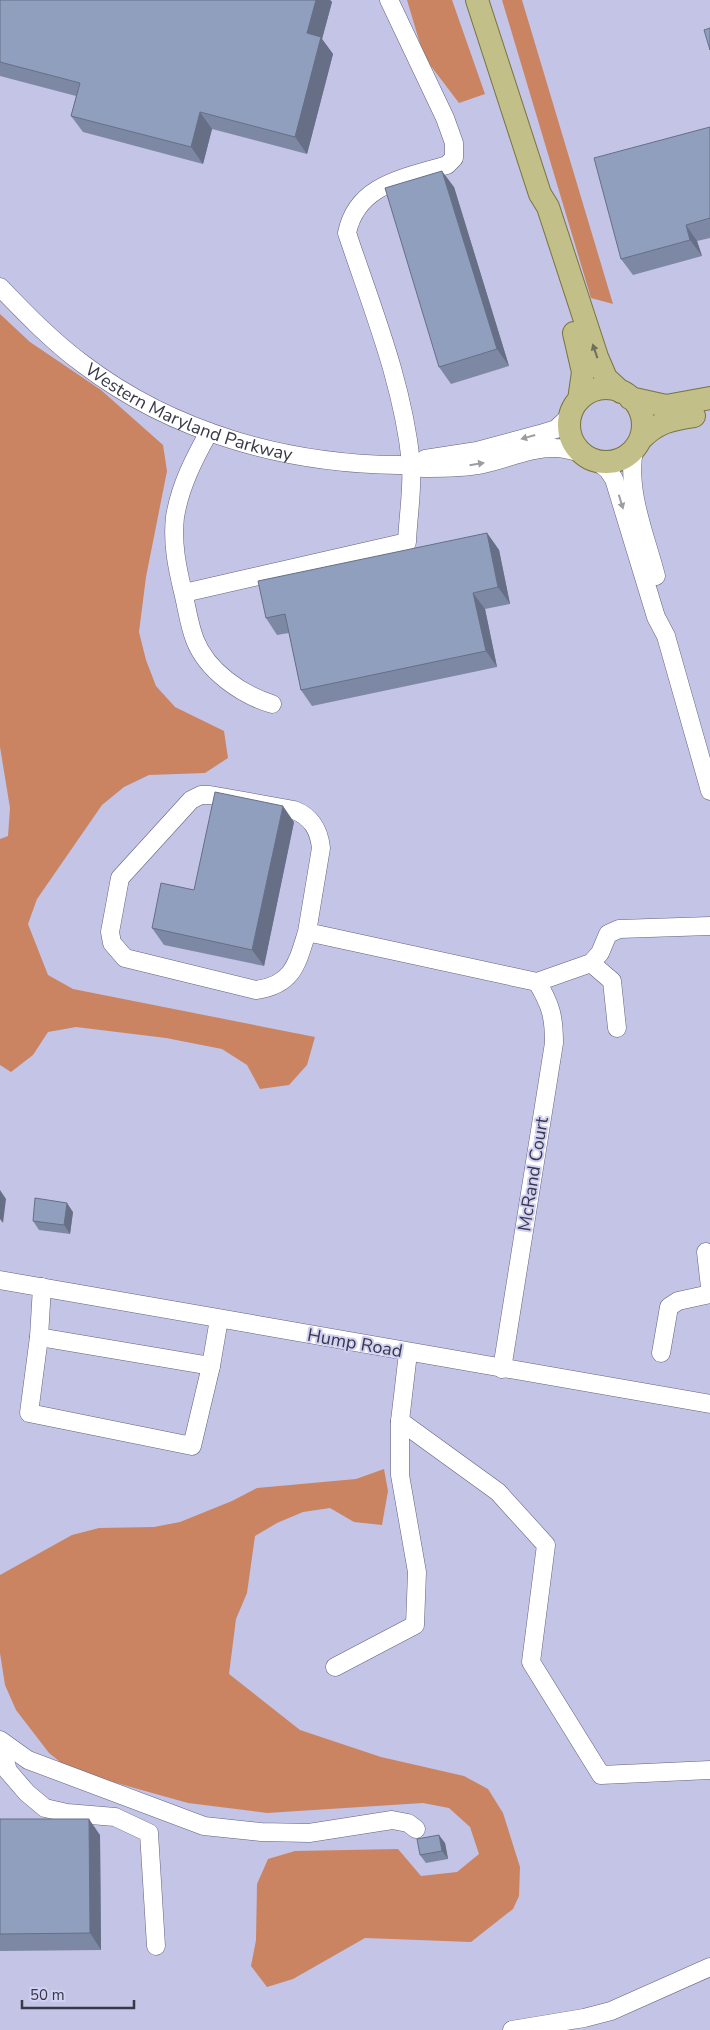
<svg xmlns="http://www.w3.org/2000/svg" width="710" height="2030" font-family="'Nunito Sans',sans-serif">
<style>
.forest{fill:#ca8462}
.lines{fill:none;stroke-linecap:round;stroke-linejoin:round}
.minor-casing{stroke:#626181;stroke-width:19}
.major-casing{stroke:#78743d;stroke-width:24}
.minor{stroke:#fff;stroke-width:18}
.major{stroke:#c2bf88;stroke-width:22}
.wall{fill:#7d89a4}
.shaded-wall{fill:#666f86}
.building{fill:#919fbf;stroke:#666f86}
.oneway{fill:#6f6e60}
.oneway2{fill:#9c9ca2}
.labels{text-anchor:middle;stroke-width:4;stroke-linejoin:round;paint-order:stroke}
.street-label{font-size:18px;fill:#383846;stroke:#d1d0f5}
</style>
<rect width="100%" height="100%" fill="#c4c4e7"/>
<path class="forest" d="M407 0H452L485 94 459 103 424 57Z
M502 0H522L613 304 591 298Z
M0 314 30 342 101 390 163 445 167 471 146 577 139 632 146 660 156 686 175 707 224 731 228 758 205 773 149 775 124 787 102 805 37 899 28 924 48 975 73 989 315 1037 307 1065 289 1085 260 1089 247 1065 222 1049 166 1038 76 1027 48 1032 33 1055 11 1072 0 1065V839L8 836 10 808 0 747Z
M384 1469 388 1491 382 1525 354 1522 330 1508 303 1512 277 1523 255 1536 247 1593 236 1619 229 1674 300 1730 381 1757 464 1776 488 1789 503 1813 520 1867 519 1896 513 1909 471 1942 365 1938 293 1979 267 1987 251 1966 256 1940 257 1884 268 1859 295 1851 398 1849 421 1876 457 1872 479 1854 470 1827 449 1808 423 1803 267 1813 188 1803 70 1770 49 1753 16 1710 5 1685 0 1653V1575L72 1535 99 1528 154 1527 180 1522 232 1501 257 1488 356 1479Z"/>
<g class="lines">
<defs>
<g id="minor">
<path id="s1" d="M0 287C26 314 53 342 83 364 174 433 287 464 399 465 409 465 419 469 429 468 445 468 462 468 478 465 503 461 530 447 556 448 564 448 573 451 582 453"/>
<path d="M209 432C194 459 180 486 175 517 172 543 177 567 183 592 187 608 189 625 195 640 207 671 242 695 272 704"/>
<path d="M634 450C626 491 646 537 656 576"/>
<path d="M425 459 477 451 540 434 556 429 570 416"/>
<path d="M597 461 608 470 614 479 656 617 666 636 710 791"/>
<path d="M184 593 407 542C408 516 413 488 411 463 403 383 372 308 347 233 357 184 405 178 447 165L454 158V143L445 118 389 0"/>
<path d="M307 932C297 964 293 985 256 990L125 958 112 943 110 932 120 878 191 800 201 795H210L294 810C312 817 319 830 321 848L307 932 537 982 591 963 600 953 608 934 619 929 710 926"/>
<path d="M591 963 612 981 617 1028"/>
<path d="M706 1252 710 1287"/>
<path d="M0 1280 710 1404"/>
<path d="M42 1287 39 1337 211 1366 219 1319"/>
<path d="M39 1337 29 1413 192 1446 211 1366"/>
<path d="M661 1353 669 1307 678 1301 710 1294"/>
<path d="M502 1369 554 1043C554 1017 551 1005 537 982"/>
<path d="M400 1421 498 1492 546 1545 531 1662 601 1775 710 1770"/>
<path d="M335 1667 415 1625 417 1572 400 1475V1421L408 1353"/>
<path d="M0 1740 28 1760 204 1826 261 1832 309 1833 392 1820 408 1823 416 1829"/>
<path d="M0 1742 8 1771 27 1793 45 1808 67 1813 115 1817 149 1833 156 1946"/>
<path d="M512 2030 584 2018 611 2011 710 1967"/>
</g>
<path id="major" d="M477 0 540 194 548 207 597 357 606 378 621 392
M574 333 583 372 579 400
M569 425a37 37 0 1 1 74 0a37 37 0 1 1-74 0Z
M630 398 666 406 710 398
M640 440C656 423 671 419 694 416"/>
</defs>
<use href="#minor" class="minor-casing"/>
<use href="#major" class="major-casing"/>
<use href="#minor" class="minor"/>
<use href="#major" class="major"/>
</g>
<path class="wall" d="M0 0H330L332 2 322 39 333 54 307 154 212 129 203 164 83 132 71 116 76 96 0 76Z
M710 127V238L697 241 702 256 633 275 621 259Z
M454 187 509 366 451 384 439 367Z
M487 533 499 550 510 604 485 609 497 667 312 706 301 690 289 633 277 635 266 618Z
M294 822 264 966 164 945 152 928 194 890Z
M73 1212 70 1234 39 1230 33 1221Z
M0 1819 100 1835 101 1950 0 1951Z
M445 1843 448 1859 426 1863 420 1855Z"/>
<path class="shaded-wall" d="M316 0H330L332 2 322 39 333 54 307 154 295 137 307 33Z
M200 112 212 129 203 164 191 147Z
M442 171 454 187 509 366 497 349Z
M686 225 697 241 702 256 690 240Z
M487 533 499 550 510 604 498 587Z
M473 593 485 609 497 667 486 651Z
M283 806 294 822 264 966 252 950Z
M0 1190 6 1199 3 1223 0 1219Z
M67 1203 73 1212 70 1234 64 1225Z
M89 1819 100 1835 101 1950 90 1933Z
M439 1835 445 1843 448 1859 442 1851Z"/>
<path class="building" d="M0 0H316L307 33 321 37 295 137 200 112 191 147 71 116 80 83 0 62Z
M710 28V50L704 30Z
M710 127V218L686 225 690 240 621 259 594 158Z
M442 171 497 349 439 367 385 188Z
M487 533 498 587 473 593 486 651 301 690 285 614 266 618 258 581Z
M215 792 283 806 252 950 152 928 161 883 194 890Z
M35 1198 67 1203 64 1225 33 1221Z
M0 1819H89L90 1933 0 1934Z
M439 1835 442 1851 420 1855 417 1839Z"/>
<defs><path id="oneway-solid" d="M-6-.8H1V-3.2L6.5 0L1 3.2V.8H-6Z" transform="scale(1.25)"/></defs>
<use class="oneway" href="#oneway-solid" transform="translate(595 351) rotate(-109)"/>
<g class="oneway2">
<use href="#oneway-solid" transform="translate(528 437) rotate(164)"/>
<use href="#oneway-solid" transform="translate(477 464) rotate(-9)"/>
<use href="#oneway-solid" transform="translate(621 502) rotate(73)"/>
</g>
<g class="labels">
<g class="street-label">
<text dy="6" stroke="none"><textPath href="#s1" startOffset="231">Western Maryland Parkway</textPath></text>
<text transform="translate(533 1174) rotate(-81)" y="6">McRand Court</text>
<text transform="translate(355 1343) rotate(10)" y="6">Hump Road</text>
</g>
</g>
<path d="M22 2000v8h112v-8" fill="none" stroke="#383846" stroke-width="2.5"/>
<text x="30" y="2000" font-size="15" fill="#383846" stroke="#d1d0f5" stroke-width="4" paint-order="stroke">50 m</text>
</svg>
